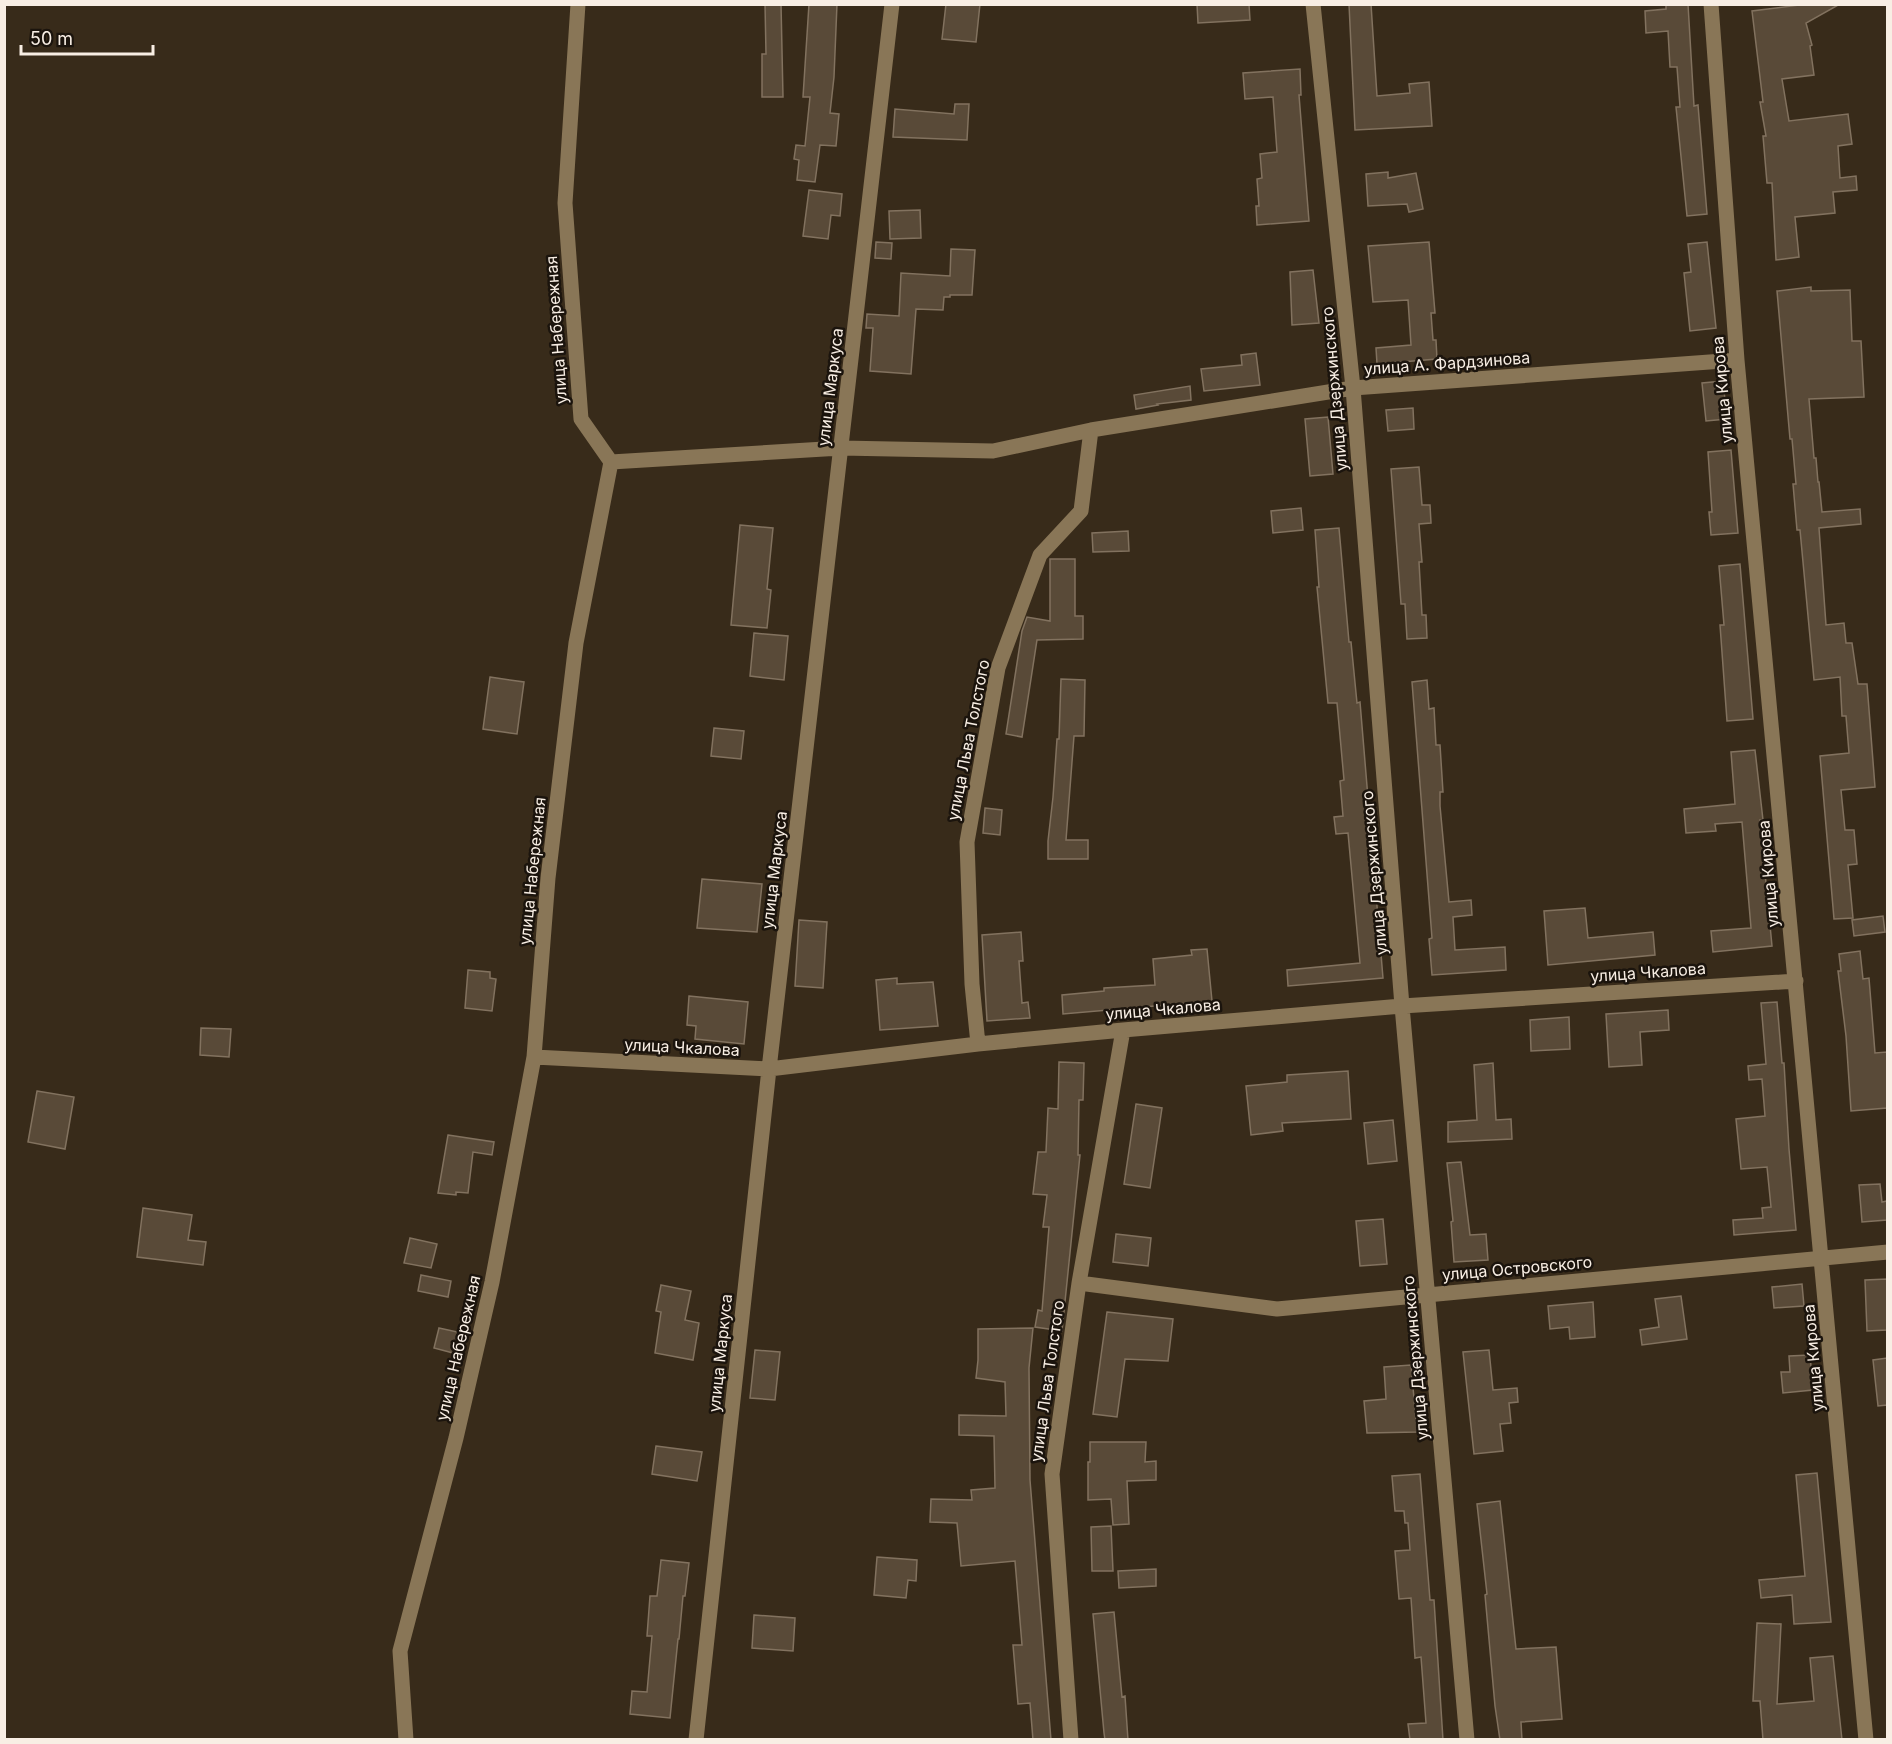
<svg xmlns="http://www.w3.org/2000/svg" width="1892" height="1744" font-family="Inter,sans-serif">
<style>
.building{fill:#594a38;stroke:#82725f;stroke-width:1.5}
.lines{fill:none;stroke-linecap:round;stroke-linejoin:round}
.minor{stroke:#897657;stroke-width:15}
.labels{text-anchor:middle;stroke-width:5;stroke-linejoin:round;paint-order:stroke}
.street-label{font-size:16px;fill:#f8eee4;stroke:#1b140d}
</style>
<rect width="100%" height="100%" fill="#382b1a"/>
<path class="building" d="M765 4H781L783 97H762V54H766Z
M809 4H837L834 77 830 113 839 114 836 146 820 145 815 182 797 180 799 160 794 159 796 145 805 146 810 97H803Z
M946 4H980L976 42 942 39Z
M1197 4H1249L1250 20 1198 23Z
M1349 4H1371L1377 96 1410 93 1409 84 1429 82 1432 126 1355 130Z
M1666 4H1688L1694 106 1698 105 1707 214 1687 216 1676 107H1680L1677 67H1670L1668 31 1646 33 1645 11 1666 9Z
M1807 4H1840L1806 23 1812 45 1810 46 1814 75 1782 79 1789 121 1848 114 1852 144 1838 146 1840 178 1856 176 1857 190 1833 192 1835 213 1795 217 1799 257 1776 260 1772 183H1767L1763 136H1766L1760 102H1763L1752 11Z
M1300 69 1301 95H1299L1309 221 1257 225 1256 206H1259L1257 179 1262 178 1260 154 1277 152 1273 97 1245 99 1243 73Z
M955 104H969L967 140 893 137 895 109 954 114Z
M1388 172V178L1416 173 1423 209 1409 212 1407 204 1368 206 1366 174Z
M809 190 842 194 840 216 831 215 828 239 803 236Z
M920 210 921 238 890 239 889 211Z
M876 242 892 243 891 259 875 258Z
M1429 242 1435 313H1431L1433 340H1436L1437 359 1377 364 1376 348 1411 345 1408 300 1373 302 1368 246Z
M1707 242 1716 328 1690 331 1684 273 1691 272 1688 244Z
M951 249 975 250 972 295H950V297H944L943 310 916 309 911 374 870 371 873 328H866L867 314 899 316 901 273 950 276Z
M1313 270 1319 323 1292 325 1290 272Z
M1811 287V291L1850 290 1852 341H1861L1864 397 1809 399 1814 458H1816L1818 482H1819L1822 512 1860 509 1861 524 1819 528 1826 625 1844 623 1846 643H1852L1858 684H1867L1875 787 1841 790 1845 830H1854L1857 864 1848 865 1853 918 1834 919 1820 756 1849 753 1846 716H1842L1840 677 1814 680 1800 530H1797L1793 484H1796L1792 439H1790L1777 291Z
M1256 353 1260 385 1204 391 1201 369 1242 365 1241 355Z
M1723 381 1727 419 1706 421 1702 383Z
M1190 386 1191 400 1157 404 1158 405 1136 409 1134 395Z
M1413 408 1414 429 1388 431 1386 410Z
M1328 417 1333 474 1310 476 1305 419Z
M1731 450 1738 533 1711 535 1709 512H1712L1708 452Z
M1419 467 1422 505H1430L1431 523 1419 524 1422 562H1419L1422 615H1426L1427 638 1407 639 1405 604H1401L1391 469Z
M1301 508 1303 530 1273 533 1271 511Z
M740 525 773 528 767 589 771 590 767 628 731 625Z
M1339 528 1349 642H1351L1357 703 1360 702 1383 978 1288 986 1287 970 1360 963 1348 833 1336 834 1334 817 1343 816 1340 781 1344 780 1337 703H1328L1317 587H1319L1315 530Z
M1128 531 1129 551 1093 552 1092 533Z
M1050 559H1075V616H1083V639L1037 640 1022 737 1006 734 1022 631 1027 617 1050 621Z
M1740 564 1753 719 1727 721 1720 625H1724L1719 566Z
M754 633 788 636 784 680 750 676Z
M490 677 524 682 517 734 483 729Z
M1061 679 1085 680 1084 736H1074L1066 840H1088V859H1048V841L1053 797 1057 739H1059Z
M1427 680 1429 709 1434 708 1436 745H1440L1443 792H1440V806L1449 902 1471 900 1472 915 1453 917 1455 950 1505 947 1506 970 1432 975 1429 939 1432 938 1412 682Z
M714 728 744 731 741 759 711 756Z
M1755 750 1763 820H1760L1772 946 1713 952 1711 931 1751 928 1742 822 1715 824 1716 831 1686 833 1684 809 1735 804 1731 752Z
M985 808 1002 810 1000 835 983 833Z
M702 879 762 884 757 932 697 928Z
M1585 908 1588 938 1653 932 1655 955 1548 965 1544 911Z
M1883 916 1885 932 1854 936 1852 920Z
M799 920 827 922 823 988 795 986Z
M1021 932 1023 961H1019L1022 1003 1028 1002 1030 1018 987 1021 982 935Z
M1207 949 1212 1001 1063 1014 1062 995 1104 991V988L1155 985 1153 959 1192 955 1191 950Z
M1860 951 1863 979 1869 978 1875 1053 1887 1052V1108L1851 1111 1846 1036 1838 971H1841L1839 954Z
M468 970 490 972V978L496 979 492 1011 465 1008Z
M897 978V984L933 982 938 1026 880 1030 876 980Z
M689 996 748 1002 744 1044 695 1039 696 1026 687 1025Z
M1777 1002 1782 1063H1784L1789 1149 1796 1230 1734 1235 1733 1220 1763 1218 1762 1208 1771 1207 1767 1167 1741 1169 1736 1119 1765 1116 1762 1079 1749 1080 1748 1066 1766 1064 1761 1003Z
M1668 1010 1669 1030 1640 1032 1642 1065 1609 1067 1606 1014Z
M1569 1017 1570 1049 1531 1051 1530 1020Z
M201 1028 231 1029 229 1057 200 1055Z
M1059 1062 1084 1063 1083 1100H1079L1078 1155H1080L1062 1331 1035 1327 1038 1310 1042 1311 1049 1227H1043L1047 1195 1033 1194 1038 1152H1046L1048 1108 1058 1109Z
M1493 1063 1496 1120 1511 1119 1512 1139 1448 1142V1122L1477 1120 1474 1065Z
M1348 1071 1351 1119 1282 1123 1283 1131 1251 1135 1246 1086 1287 1082V1075Z
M37 1091 74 1097 65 1149 28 1142Z
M1136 1104 1162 1108 1150 1188 1124 1184Z
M1393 1120 1397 1161 1368 1164 1364 1123Z
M448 1135 494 1142 492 1155 473 1152 468 1193 456 1192V1195L438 1193Z
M1461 1162 1470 1235 1486 1234 1488 1260 1454 1262 1451 1222 1453 1221 1447 1163Z
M1880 1184 1882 1202 1887 1201V1220L1862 1222 1859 1185Z
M143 1208 192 1215 188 1240 206 1242 203 1265 137 1257Z
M1383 1219 1387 1264 1360 1266 1356 1221Z
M1116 1234 1151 1238 1148 1266 1113 1262Z
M410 1238 437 1244 431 1268 404 1263Z
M421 1275 451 1281 448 1297 418 1291Z
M1887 1279V1330L1867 1331 1865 1280Z
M1802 1284 1804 1306 1774 1308 1772 1287Z
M661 1285 691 1291 685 1320 699 1323 693 1360 655 1353 661 1312 656 1311Z
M1681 1296 1687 1339 1642 1345 1640 1330 1659 1327 1655 1299Z
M1593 1302 1595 1337 1570 1339 1569 1327 1550 1329 1548 1306Z
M1107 1312 1173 1319 1168 1361 1125 1359 1117 1417 1093 1414Z
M439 1328 462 1333 457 1354 434 1348Z
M1033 1328 1029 1368 1030 1480 1051 1740H1033L1030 1703 1018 1704 1013 1645H1022L1015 1561 961 1566 957 1523 930 1522 931 1499 972 1500 971 1490 995 1488 994 1436 959 1435V1415L1006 1416 1005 1382 976 1378 978 1360V1329Z
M755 1350 780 1352 775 1400 750 1398Z
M1489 1350 1493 1390 1517 1388 1518 1402 1509 1403 1511 1423 1500 1424 1503 1451 1474 1454 1463 1352Z
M1810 1355 1813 1390 1783 1393 1781 1372H1790L1789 1356Z
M1887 1358V1405L1878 1406 1873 1360Z
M1411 1365 1417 1432 1367 1433 1364 1401 1386 1399 1384 1367Z
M1090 1442H1146L1145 1462 1156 1461V1480L1127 1481 1129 1524 1113 1525 1111 1499 1088 1500V1462H1090Z
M656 1446 702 1452 697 1481 652 1474Z
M1817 1473 1831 1622 1794 1624 1792 1595 1761 1598 1759 1580 1805 1576 1796 1475Z
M1420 1474 1430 1600H1434L1443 1740H1410L1408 1724 1426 1723 1421 1657 1415 1658 1411 1598 1399 1599 1395 1551 1410 1550 1408 1523H1405L1404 1511H1395L1392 1476Z
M1500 1501 1516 1649 1556 1647 1562 1719 1521 1722 1522 1740H1500L1495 1706 1485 1595 1487 1594 1477 1504Z
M1111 1526 1113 1571H1092L1091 1527Z
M877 1557 917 1560 916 1581 908 1580 906 1598 874 1595Z
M661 1560 689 1563 685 1596H683L679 1639H678L670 1718 630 1714 632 1691 647 1692 652 1636H647L650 1596H657Z
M1156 1569V1586L1119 1588 1118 1571Z
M1114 1612 1122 1697 1125 1696 1128 1740H1105L1104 1733 1093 1614Z
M754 1615 795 1618 793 1651 752 1648Z
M1757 1623 1781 1624 1777 1704 1814 1701 1810 1658 1833 1656 1842 1740H1763L1760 1701H1753Z"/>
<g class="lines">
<path class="minor" d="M1313 4 1353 388 1402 1006 1467 1740
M1711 4 1737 360 1866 1740
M611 462 841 448 993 451 1091 430 1353 388 1737 360
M978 1044 972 984 967 842 998 668 1040 555 1081 511 1091 430
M534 1057 769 1069 978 1044 1123 1030 1402 1006 1796 981
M1079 1283 1277 1309 1888 1252
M406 1740 400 1651 456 1438 492 1282 534 1057 548 878 576 643 611 462 581 419 565 203 578 4
M696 1740 769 1069 892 4
M1071 1740 1052 1474 1079 1283 1123 1030"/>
</g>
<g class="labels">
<g class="street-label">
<text transform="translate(556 330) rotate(-94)" y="6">улица Набережная</text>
<text transform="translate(1447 363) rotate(-4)" y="6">улица А. Фардзинова</text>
<text transform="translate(830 387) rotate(-83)" y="6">улица Маркуса</text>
<text transform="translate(1334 389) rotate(-95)" y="6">улица Дзержинского</text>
<text transform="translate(1722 390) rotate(-95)" y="6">улица Кирова</text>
<text transform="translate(968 740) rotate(-79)" y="6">улица Льва Толстого</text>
<text transform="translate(774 870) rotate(-83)" y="6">улица Маркуса</text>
<text transform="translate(532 871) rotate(-84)" y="6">улица Набережная</text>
<text transform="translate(1374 873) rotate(-95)" y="6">улица Дзержинского</text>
<text transform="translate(1768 874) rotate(-95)" y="6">улица Кирова</text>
<text transform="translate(1648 972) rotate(-4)" y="6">улица Чкалова</text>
<text transform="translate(1163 1009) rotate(-5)" y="6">улица Чкалова</text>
<text transform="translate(682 1047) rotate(3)" y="6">улица Чкалова</text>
<text transform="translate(1517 1268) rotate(-5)" y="6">улица Островского</text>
<text transform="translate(458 1348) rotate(-77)" y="6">улица Набережная</text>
<text transform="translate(720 1353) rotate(-84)" y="6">улица Маркуса</text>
<text transform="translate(1415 1358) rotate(-95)" y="6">улица Дзержинского</text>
<text transform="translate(1813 1358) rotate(-95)" y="6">улица Кирова</text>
<text transform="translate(1047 1381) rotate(-82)" y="6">улица Льва Толстого</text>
</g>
</g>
<rect width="1892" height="1744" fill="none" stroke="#f8eee4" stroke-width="12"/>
<path d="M21 45v9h132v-9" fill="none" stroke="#f8eee4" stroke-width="3"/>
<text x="30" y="45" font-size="18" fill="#f8eee4" stroke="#1b140d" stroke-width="4.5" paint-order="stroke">50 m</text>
</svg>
